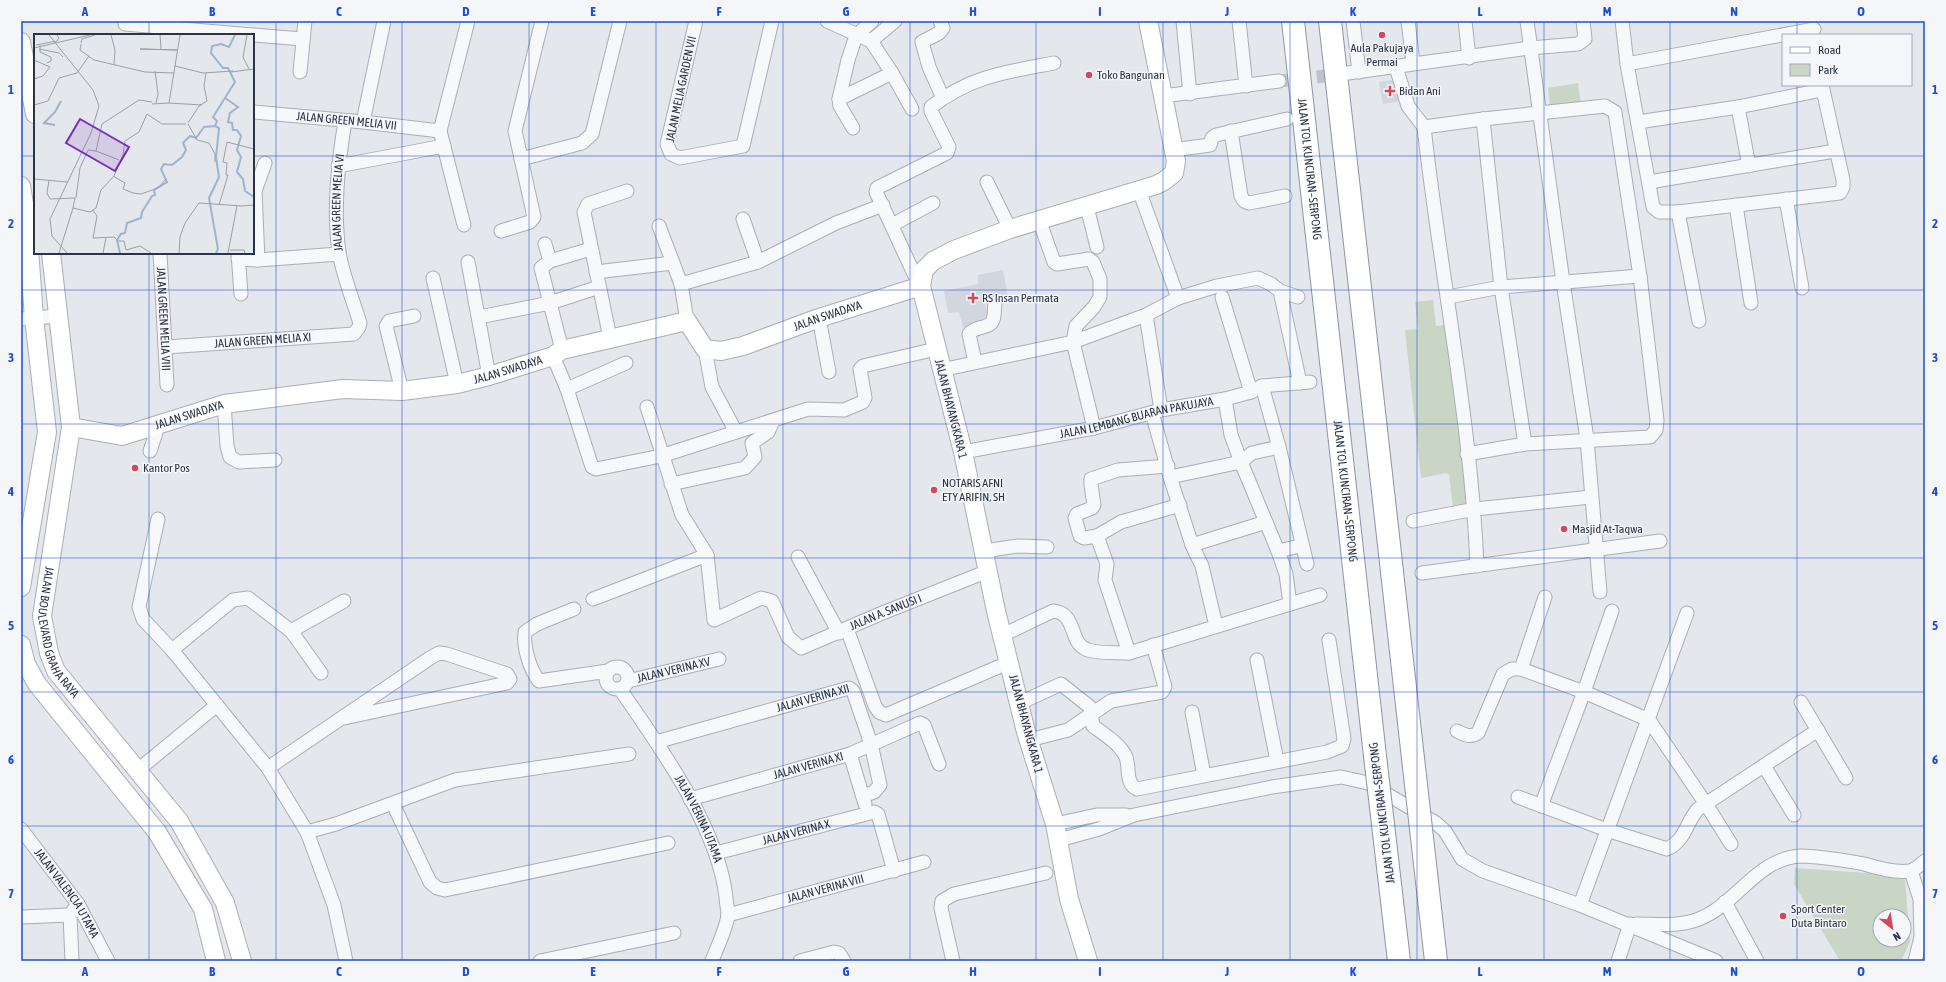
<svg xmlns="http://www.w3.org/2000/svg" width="1946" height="982" font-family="'Asap Condensed',sans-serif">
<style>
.built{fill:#d2d6de}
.green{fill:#c9d6c5;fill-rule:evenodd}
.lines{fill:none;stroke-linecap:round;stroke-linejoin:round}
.street-tunnel{stroke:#bfc3cb;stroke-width:13;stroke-dasharray:13 6;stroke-linecap:butt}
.street-casing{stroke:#a9aeb7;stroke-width:15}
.secondary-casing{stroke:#a9aeb7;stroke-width:20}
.highway-casing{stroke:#8b94a3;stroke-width:24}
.street{stroke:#f7f8fa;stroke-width:13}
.secondary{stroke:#fff;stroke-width:18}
.highway{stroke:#fff;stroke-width:22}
.highway-bridge-casing{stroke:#8b94a3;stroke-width:24;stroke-linecap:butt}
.highway-bridge{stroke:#fff;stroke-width:22}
.grid{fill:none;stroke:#1d4ed8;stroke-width:1;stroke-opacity:0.55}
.poi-dot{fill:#d1495b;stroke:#f4f6f9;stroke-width:1.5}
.labels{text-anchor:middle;stroke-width:3;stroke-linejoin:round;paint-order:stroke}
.poi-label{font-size:12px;fill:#2b3445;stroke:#f4f6f9;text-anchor:start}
.street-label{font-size:12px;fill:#2b3445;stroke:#f4f6f9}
.inset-river{fill:none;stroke:#9fb4cc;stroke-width:2}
.inset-road{fill:none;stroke:#9a9fa9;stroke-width:1}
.view{fill:#7b2cbf;fill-opacity:0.15;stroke:#7b2cbf;stroke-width:2}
.inset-edge{fill:none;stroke:#2b3445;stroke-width:2}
.neatline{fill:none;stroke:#1d4ed8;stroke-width:1.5}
.grid-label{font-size:13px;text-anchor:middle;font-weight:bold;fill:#1d4ed8}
</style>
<rect width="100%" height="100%" fill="#e4e7ec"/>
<path class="built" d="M1398 79 1401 101 1383 104 1379 82Z
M1003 270 1008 297 985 302 989 321 963 328 959 312 948 313 944 291 978 284V275Z"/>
<path class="green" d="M1578 83 1581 104 1550 108 1548 88Z
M1433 300 1436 326 1444 325 1471 505 1453 508 1449 475 1446 473 1421 478 1405 330 1418 329 1415 302Z
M1795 868 1867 873 1905 879 1910 942 1901 961H1840L1794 884ZM1880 916H1904V940H1880Z"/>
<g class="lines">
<path class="street-tunnel" d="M1279 81 1343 74"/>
<defs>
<g id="street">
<path d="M696 21 667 144 671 154 680 158 743 146 772 21"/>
<path d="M827 21 871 41 892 73 839 99"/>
<path d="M940 21 943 28 939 33 922 42 929 67 943 98"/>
<path d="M1183 21 1190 94"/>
<path d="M1239 21 1246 86"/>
<path d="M1353 21 1359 72"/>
<path d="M1408 21 1413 63"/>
<path d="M1465 21 1469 58"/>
<path d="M1527 21 1563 282 1587 439 1600 592"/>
<path d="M1622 21 1627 64"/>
<path d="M125 24 252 35"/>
<path d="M1814 29 1627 64 1653 207 1659 212H1678L1840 193 1843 187V180L1822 85"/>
<path d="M253 35 302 39"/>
<path d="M871 41 895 21"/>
<path d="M1396 67 1408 106 1424 127 1483 119 1605 106 1615 112 1616 119 1640 276 1657 420 1656 430 1650 437 1525 444 1467 454"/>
<path d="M300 72 305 21"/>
<path d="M892 73 912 109"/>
<path d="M1348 73 1530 48 1578 44 1585 39 1583 21"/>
<path d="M1163 96 1279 81"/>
<path d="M1738 107 1749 166"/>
<path id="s1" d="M253 112 363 122 440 131"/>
<path d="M1483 119 1501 287 1525 444"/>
<path d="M363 122 384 21"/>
<path d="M1638 122 1738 107 1822 90"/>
<path d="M1424 127C1440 273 1471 419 1477 566"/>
<path d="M853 128 840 106 839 99 848 60 856 36 872 21"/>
<path d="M1231 131 1241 196 1244 201 1249 203 1285 196"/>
<path d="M1172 150 1210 145 1212 138 1216 135 1287 119"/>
<path d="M521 159 582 143 592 134 620 21"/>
<path d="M338 166 444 146"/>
<path d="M987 182 1010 229"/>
<path d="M1649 182 1835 151"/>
<path d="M1139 190 1178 298"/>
<path d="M1786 199 1802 288"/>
<path d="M1736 205 1751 303"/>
<path d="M1087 207 1097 247"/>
<path d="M1678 212 1699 321"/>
<path d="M743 219 758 262"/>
<path d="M1039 220 1054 262 1057 264 1089 259 1093 262 1100 279V297L1094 307 1076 326 1073 342 1094 428"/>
<path d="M464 225 440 131 468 21"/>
<path d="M892 225 933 203"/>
<path d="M659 226 681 284 687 321"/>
<path d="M501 231 530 222 534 217 515 131 542 21"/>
<path d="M545 244 550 261 591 249"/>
<path id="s2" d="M160 253 167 385"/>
<path d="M238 253 241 294"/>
<path d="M238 259 258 260 339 254"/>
<path d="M258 260 255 191 265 163"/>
<path d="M550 261 541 268 562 350"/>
<path d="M468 262 489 376"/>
<path d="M596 272 673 263"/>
<path d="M433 278 457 384"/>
<path d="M922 278 915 276 876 192 877 188 947 153 949 147 931 111V107C971 76 1006 72 1054 63"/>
<path d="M681 284 758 262 836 223 883 205"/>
<path d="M1280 291 1300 383"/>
<path d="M1222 297 1251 392"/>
<path d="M1448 297 1501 287 1640 276"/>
<path d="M1146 315 1161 410"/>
<path d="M479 317 550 303 599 287"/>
<path d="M819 318 829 372"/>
<path d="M21 319 58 316"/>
<path d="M610 338 584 212 588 204 627 191"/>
<path id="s3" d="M166 347 354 334 359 327 360 323C353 300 343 276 339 252 333 209 338 164 345 121"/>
<path d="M705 349 712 387 736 432"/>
<path d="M553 356 567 389"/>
<path d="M975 362 969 334C974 326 990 329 993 320 995 315 994 309 995 303"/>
<path d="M626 363 567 389 592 467 596 469 661 456 808 409 844 410 863 402 865 398 860 369 863 366 936 349"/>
<path d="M941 370 1073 342 1146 315 1178 298 1217 286 1258 278 1271 284 1280 291 1298 297"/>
<path d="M402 391 386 326 389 321 414 316"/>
<path d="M1225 399 1231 435 1241 462 1252 453 1279 447 1262 386"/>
<path d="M224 404 227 446 230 457 239 462 275 460"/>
<path d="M1152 413 1170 477 1241 462 1278 551 1300 546"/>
<path d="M1279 447 1307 564"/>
<path d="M150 451 156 433 154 426"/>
<path id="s4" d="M963 452 1094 428 1161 410 1225 399 1251 392 1262 386 1310 382"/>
<path d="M1170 477 1192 545 1202 566 1216 626"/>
<path d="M671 484 745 468 755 457 752 443 768 432 773 421"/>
<path d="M1180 505 1121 522 1097 536 1107 564 1105 580 1129 653 1290 604 1286 574 1278 551"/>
<path d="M158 519 139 607 143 619 172 650 268 768 307 832 334 905 346 961"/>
<path d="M1413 521 1475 509 1591 497"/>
<path d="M1097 536 1084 538 1080 536 1075 518 1077 514 1092 508 1094 505 1091 485V479L1118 470 1168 466"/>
<path d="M1192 545 1266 522"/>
<path d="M984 551 1018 546 1047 547"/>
<path id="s5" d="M707 555 714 620 761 598 772 601 788 637 801 648 880 614 988 571"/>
<path d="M798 557 839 633"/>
<path d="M1422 573 1660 541"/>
<path d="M593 599 707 555 682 515 647 407"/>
<path d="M1290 604 1320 595"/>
<path d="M574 609 537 624 525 632C523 647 530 670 539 681L608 671"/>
<path d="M847 629 875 706 879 712 886 715 1010 662"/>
<path d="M291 631 344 601"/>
<path d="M1003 635 1053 611C1078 613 1068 644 1088 650 1100 654 1117 652 1129 653"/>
<path d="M172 650 233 600 248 598 291 631 321 673"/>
<path d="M1257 660 1277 761"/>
<circle cx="617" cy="678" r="11"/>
<path d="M1521 669 1545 597"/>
<path id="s6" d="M628 681 719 659"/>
<path id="s7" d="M620 689C660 747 718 827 726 897 726 903 728 909 728 915 726 930 717 947 712 961"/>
<path d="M1801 702 1846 778"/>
<path d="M1020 703 1061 684 1090 707 1093 726C1104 734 1120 744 1126 757 1130 767 1125 784 1137 789L1327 752 1342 746 1344 739 1329 640"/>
<path d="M1192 712 1204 775"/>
<path d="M1457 731C1465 735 1470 738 1478 733L1503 674 1512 669H1521L1584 692 1649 720 1706 804 1731 844"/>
<path d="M1029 740 1068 730 1111 701 1162 692 1165 687 1153 645"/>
<path id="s8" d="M656 742 849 688 853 691 871 744 880 785 874 792 863 796"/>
<path d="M850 754 865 804"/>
<path d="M1764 766 1794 815"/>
<path d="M268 768 430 658 439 653 447 654 507 674 510 679 507 683 344 718"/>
<path d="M138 770 217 705"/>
<path d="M1518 797 1607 830 1667 849C1686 840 1685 824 1698 809L1818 730"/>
<path id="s9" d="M690 799 850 754 920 723 924 725 939 764"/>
<path d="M393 804 430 882 437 888 445 890 668 843"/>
<path d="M1541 806 1584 692 1612 611"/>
<path d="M1055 824 1097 815H1126"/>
<path id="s10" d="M21 829 78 904 108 961"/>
<path d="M307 832 336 824 455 780 629 754"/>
<path d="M1059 840 1099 829 1134 815 1272 787 1341 777 1368 783 1436 823 1445 831 1462 859 1483 871 1580 905 1716 961"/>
<path id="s11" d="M716 853 874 812 878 814 894 871"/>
<path d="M1911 871 1920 899 1921 937 1915 961"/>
<path d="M1725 902 1757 961"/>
<path d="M1580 905 1687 613"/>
<path id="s12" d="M728 915 924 862"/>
<path d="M21 917 70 915"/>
<path d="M1636 924C1657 924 1679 927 1699 919 1737 904 1757 858 1801 856 1815 856 1850 861 1864 864 1878 868 1895 873 1910 871 1915 870 1921 864 1925 861"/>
<path d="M72 961 70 915 78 904"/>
<path d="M540 961 674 933"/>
<path d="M800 961 834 952 839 953 844 961"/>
<path d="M953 961 941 908 942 901 954 894 1046 873"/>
<path d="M1618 961 1630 924"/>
</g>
<g id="secondary">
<path d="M21 42 35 114"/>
<path d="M21 186 27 221 34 318 47 432 21 587"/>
<path id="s13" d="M51 253 71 427 42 616 49 653 56 671 179 821 225 903 242 961"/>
<path id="s14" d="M71 427 122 436 224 404 343 389 402 391 457 384 489 376 553 356 562 350 687 321 705 349 721 351 743 346 819 318 921 286"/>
<path d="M21 645 26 664 37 684 157 832 203 909 216 961"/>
<path d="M1088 961 1069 899 1055 824 1026 732 996 611 963 452 921 286 924 270 933 261 954 250 1010 229 1156 185 1164 181 1174 173 1176 161 1148 21"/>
</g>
<g id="highway">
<path id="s15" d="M1293 21 1375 756"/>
<path d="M1330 21 1415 776"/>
</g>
</defs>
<use href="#street" class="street-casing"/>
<use href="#secondary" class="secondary-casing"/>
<use href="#highway" class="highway-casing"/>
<use href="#street" class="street"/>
<use href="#secondary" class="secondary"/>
<use href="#highway" class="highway"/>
<defs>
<path id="highway-bridge" d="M1375 756 1399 961
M1415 776 1436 961"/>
</defs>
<use href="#highway-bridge" class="highway-bridge-casing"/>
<use href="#highway-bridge" class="highway-bridge"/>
</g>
<path class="grid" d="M149 21V35M276 21V961M402 21V961M529 21V961M656 21V961M783 21V961M910 21V961M1036 21V961M1163 21V961M1290 21V961M1417 21V961M1544 21V961M1670 21V961M1797 21V35M1797 85V961M21 156H35M253 156H1925M149 253V961M21 290H1925M21 424H1925M21 558H1925M21 692H1925M21 826H1925"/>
<g class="poi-dot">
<circle cx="1382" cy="35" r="4"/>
<circle cx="1089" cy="75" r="4"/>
<path d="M1388 85h4v4h4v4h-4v4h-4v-4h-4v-4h4z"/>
<path d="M971 292h4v4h4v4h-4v4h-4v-4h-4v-4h4z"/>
<circle cx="135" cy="468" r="4"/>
<circle cx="934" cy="490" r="4"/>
<circle cx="1564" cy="529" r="4"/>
<circle cx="1783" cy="916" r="4"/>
</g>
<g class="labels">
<g class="poi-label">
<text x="1382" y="52" text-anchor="middle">Aula Pakujaya<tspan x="1382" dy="14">Permai</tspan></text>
<text x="1097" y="79">Toko Bangunan</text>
<text x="1399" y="95">Bidan Ani</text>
<text x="982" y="302">RS Insan Permata</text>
<text x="143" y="472">Kantor Pos</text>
<text x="942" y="487">NOTARIS AFNI<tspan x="942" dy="14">ETY ARIFIN, SH</tspan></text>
<text x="1572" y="533">Masjid At-Taqwa</text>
<text x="1791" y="913">Sport Center<tspan x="1791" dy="14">Duta Bintaro</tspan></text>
</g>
<g class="street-label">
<text transform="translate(681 89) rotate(-78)" y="4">JALAN MELIA GARDEN VII</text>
<text dy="4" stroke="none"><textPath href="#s1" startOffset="94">JALAN GREEN MELIA VII</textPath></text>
<text dy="4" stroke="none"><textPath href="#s15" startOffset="149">JALAN TOL KUNCIRAN–SERPONG</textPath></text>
<text dy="4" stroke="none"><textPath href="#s3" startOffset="325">JALAN GREEN MELIA VI</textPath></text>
<text dy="4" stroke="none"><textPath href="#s14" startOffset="794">JALAN SWADAYA</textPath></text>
<text dy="4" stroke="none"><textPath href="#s2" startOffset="66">JALAN GREEN MELIA VIII</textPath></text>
<text dy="4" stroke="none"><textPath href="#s3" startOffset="97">JALAN GREEN MELIA XI</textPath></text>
<text dy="4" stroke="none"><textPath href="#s14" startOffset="446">JALAN SWADAYA</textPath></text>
<text transform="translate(951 409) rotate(76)" y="4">JALAN BHAYANGKARA 1</text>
<text dy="4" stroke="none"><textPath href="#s14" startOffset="122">JALAN SWADAYA</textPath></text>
<text dy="4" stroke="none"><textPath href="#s4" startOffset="177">JALAN LEMBANG BUARAN PAKUJAYA</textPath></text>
<text dy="4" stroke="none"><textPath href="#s15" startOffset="473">JALAN TOL KUNCIRAN–SERPONG</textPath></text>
<text dy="4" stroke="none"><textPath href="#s5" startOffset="277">JALAN A. SANUSI I</textPath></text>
<text dy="4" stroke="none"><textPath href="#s13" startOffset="386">JALAN BOULEVARD GRAHA RAYA</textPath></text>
<text dy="4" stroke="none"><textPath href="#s6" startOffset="47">JALAN VERINA XV</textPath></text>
<text dy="4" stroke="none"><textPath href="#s8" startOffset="163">JALAN VERINA XII</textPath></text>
<text transform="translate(1026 724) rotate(75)" y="4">JALAN BHAYANGKARA 1</text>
<text dy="4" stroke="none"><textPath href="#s9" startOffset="123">JALAN VERINA XI</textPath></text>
<text transform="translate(1382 813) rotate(-97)" y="4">JALAN TOL KUNCIRAN–SERPONG</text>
<text dy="4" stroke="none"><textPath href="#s7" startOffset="152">JALAN VERINA UTAMA</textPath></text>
<text dy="4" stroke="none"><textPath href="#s11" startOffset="83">JALAN VERINA X</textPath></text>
<text dy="4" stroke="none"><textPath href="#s12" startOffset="101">JALAN VERINA VIII</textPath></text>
<text dy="4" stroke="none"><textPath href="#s10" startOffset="79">JALAN VALENCIA UTAMA</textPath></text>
</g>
</g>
<g transform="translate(34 34)">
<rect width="220" height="220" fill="#e4e7ec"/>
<path class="inset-river" d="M191 64 204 73 196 79 194 88 198 89 199 96H203L207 102 203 116 207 123 203 138 209 145 211 157 220 163M21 91 10 89 21 78 27 67M181 92 185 94 182 123 185 143 175 164 184 215 182 219M86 219 83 206 87 200 91 199 93 189 107 184 108 178 118 162 121 161 120 156 133 148 127 135 130 130 138 131 148 123 152 116 149 109 156 102 162 104 170 93 181 92 183 87 179 83 201 48 194 34H189L177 19 178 12 187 10 195 13 201 1"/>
<path class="inset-road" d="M15 1 59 56 65 72 57 99 16 185 18 202 33 219M77 1 81 16 80 31M126 1 127 15M213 1 209 23 215 35M47 9 48 5 61 1M47 10 46 16 60 26 111 38 140 39M2 11 23 7 25 4 23 1M6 11V18L17 23V27L13 29M0 14 56 1M5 15 25 19 29 23M144 16 106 15 144 16M0 26 16 33 9 42 0 45M141 32 169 39 199 37M121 37 124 60 122 69M197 38 220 35M135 69 168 71M118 70 135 69 146 1M0 71 14 67 25 44 43 39 55 22M154 89 165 72 173 67 170 52 172 39M154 90 163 106 175 109 181 120V128M62 117 85 126M79 142 91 149 89 155 99 159 107 160 124 154 132 145M0 145 33 148M15 146 13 159 16 165 41 164 39 174 56 178 62 174 67 156 80 142 89 121 91 107 105 98 113 80 128 90H152M42 164 46 134 54 116 62 117 68 90 105 66 118 68M185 171 194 141H192L193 129 189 128 193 108 220 115M59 176 63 182 59 204 80 203 84 207H90L92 216 106 212 117 219M196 216H210L211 219M25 219 39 174M69 219 72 204M145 219 146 203 151 189 165 169 208 172 220 171M194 219 203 172"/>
<path class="view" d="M46 85 95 113 81 137 32 109Z"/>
<rect width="220" height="220" class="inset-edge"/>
</g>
<rect width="1946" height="982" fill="none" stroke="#f4f6f9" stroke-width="44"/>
<rect x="1782" y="34" width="130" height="52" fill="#f4f6f9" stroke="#a4a8b1"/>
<rect x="1790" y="47" width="20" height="6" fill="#ffffff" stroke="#a4a8b1"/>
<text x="1818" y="54" font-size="12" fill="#2b3445">Road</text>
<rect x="1790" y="64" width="20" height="12" fill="#c9d6c5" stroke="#a4a8b1"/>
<text x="1818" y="74" font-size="12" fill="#2b3445">Park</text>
<g transform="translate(1892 928) rotate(150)"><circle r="19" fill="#f4f6f9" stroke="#a4a8b1"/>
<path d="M0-3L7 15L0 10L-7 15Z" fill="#d1495b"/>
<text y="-6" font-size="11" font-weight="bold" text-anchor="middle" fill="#2b3445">N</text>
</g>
<rect x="22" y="22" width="1902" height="938" class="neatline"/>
<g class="grid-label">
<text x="85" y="16">A</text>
<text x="212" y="16">B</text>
<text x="339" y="16">C</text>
<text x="466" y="16">D</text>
<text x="593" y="16">E</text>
<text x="719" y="16">F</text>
<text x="846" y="16">G</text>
<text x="973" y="16">H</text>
<text x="1100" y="16">I</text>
<text x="1227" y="16">J</text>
<text x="1353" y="16">K</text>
<text x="1480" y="16">L</text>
<text x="1607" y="16">M</text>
<text x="1734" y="16">N</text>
<text x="1861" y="16">O</text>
<text x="11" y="94">1</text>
<text x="1935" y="94">1</text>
<text x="11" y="228">2</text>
<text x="1935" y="228">2</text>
<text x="11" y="362">3</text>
<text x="1935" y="362">3</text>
<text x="11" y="496">4</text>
<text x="1935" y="496">4</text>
<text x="11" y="630">5</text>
<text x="1935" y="630">5</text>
<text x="11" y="764">6</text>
<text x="1935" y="764">6</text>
<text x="11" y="898">7</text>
<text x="1935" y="898">7</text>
<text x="85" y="976">A</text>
<text x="212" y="976">B</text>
<text x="339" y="976">C</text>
<text x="466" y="976">D</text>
<text x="593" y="976">E</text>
<text x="719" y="976">F</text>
<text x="846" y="976">G</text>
<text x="973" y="976">H</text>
<text x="1100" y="976">I</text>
<text x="1227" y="976">J</text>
<text x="1353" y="976">K</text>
<text x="1480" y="976">L</text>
<text x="1607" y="976">M</text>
<text x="1734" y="976">N</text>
<text x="1861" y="976">O</text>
</g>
</svg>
